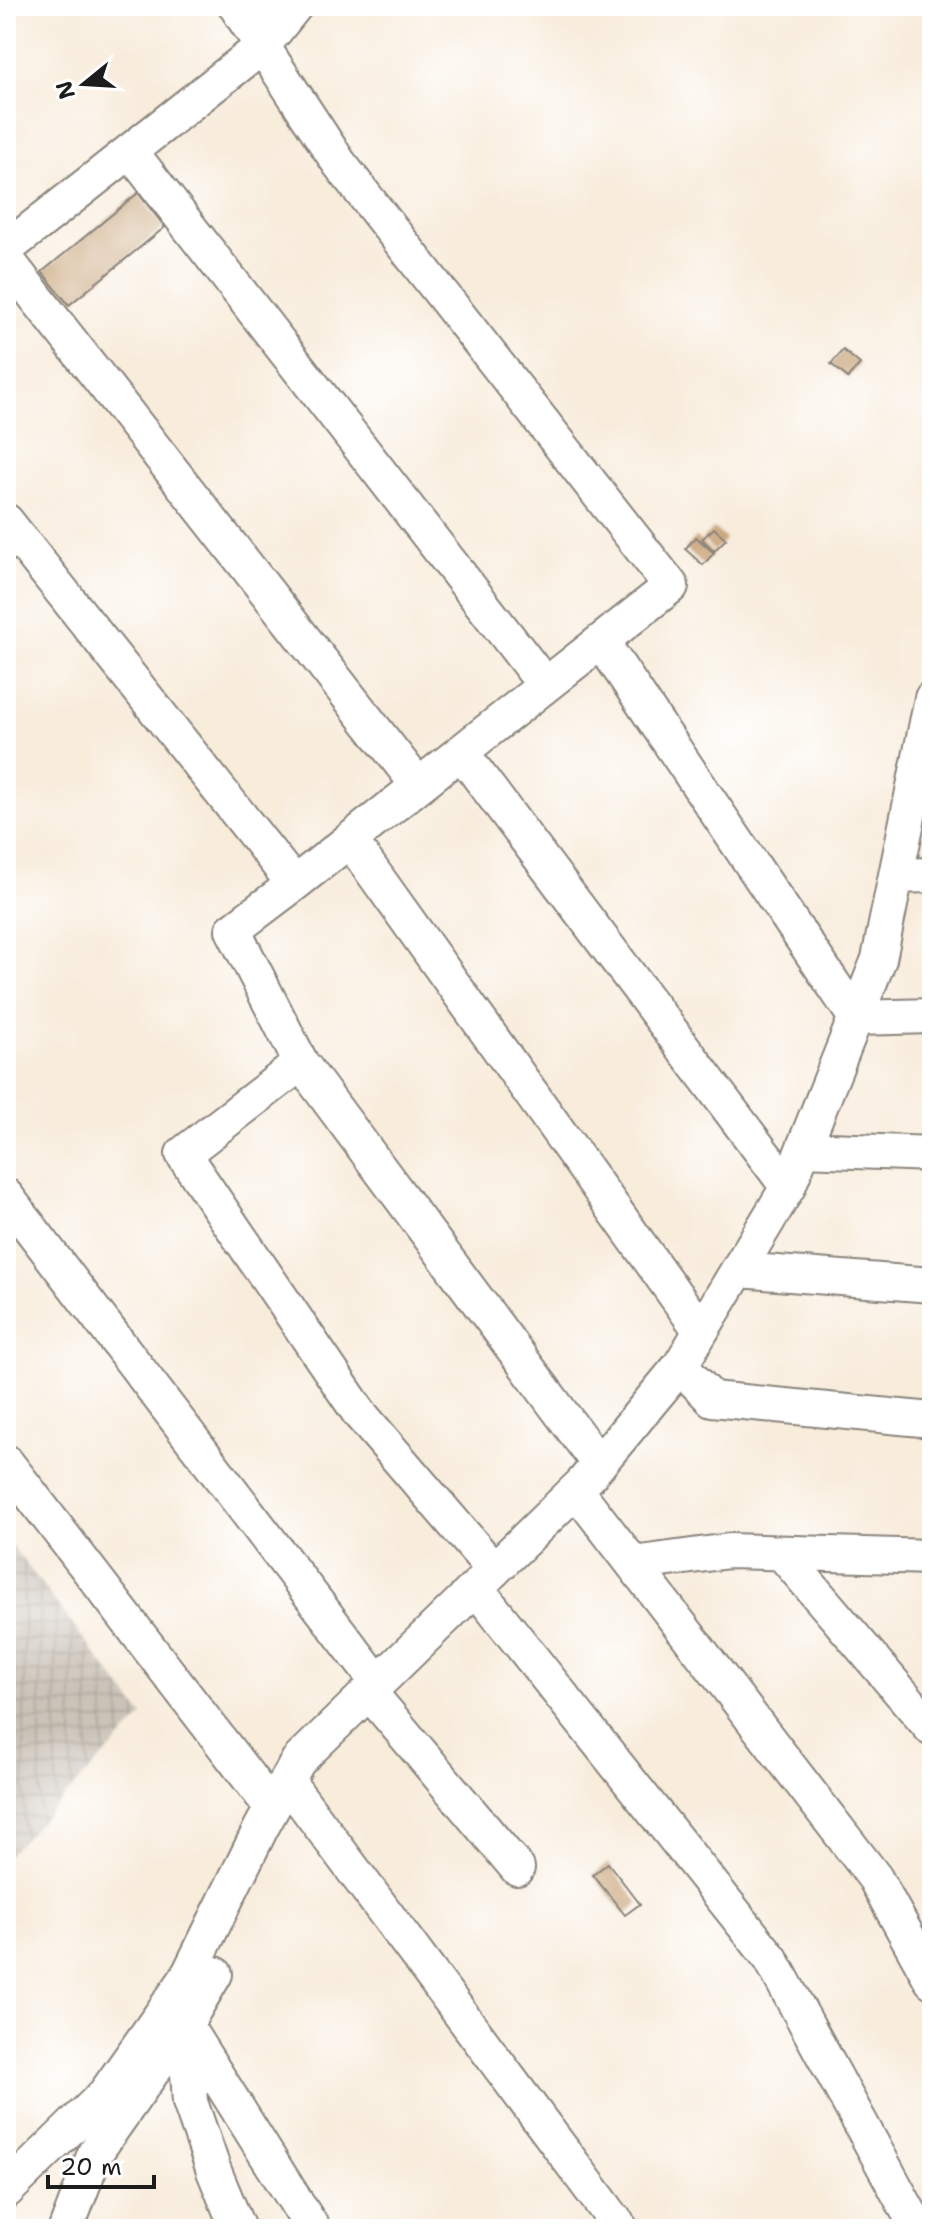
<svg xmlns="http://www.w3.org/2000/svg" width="938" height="2235" font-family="'Shantell Sans',sans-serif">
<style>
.industrial{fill:url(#industrial-grid)}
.building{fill:#c49e70}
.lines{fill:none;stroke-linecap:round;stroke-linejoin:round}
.minor-casing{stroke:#8a847c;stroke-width:38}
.minor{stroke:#fff;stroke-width:34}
</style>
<defs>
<pattern id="industrial-grid" width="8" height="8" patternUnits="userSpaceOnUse" patternTransform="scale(2)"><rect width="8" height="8" fill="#cbc3b8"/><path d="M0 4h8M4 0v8" fill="none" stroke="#aea79e"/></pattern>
</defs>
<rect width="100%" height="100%" fill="#fff"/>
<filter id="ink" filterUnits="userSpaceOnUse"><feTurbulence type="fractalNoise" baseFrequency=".0125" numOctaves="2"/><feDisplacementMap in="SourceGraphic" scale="16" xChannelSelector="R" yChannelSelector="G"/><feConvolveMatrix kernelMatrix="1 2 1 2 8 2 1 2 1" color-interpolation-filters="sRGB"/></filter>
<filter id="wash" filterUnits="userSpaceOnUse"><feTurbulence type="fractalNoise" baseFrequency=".006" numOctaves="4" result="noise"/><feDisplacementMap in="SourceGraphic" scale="32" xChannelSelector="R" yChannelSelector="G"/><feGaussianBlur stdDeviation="1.8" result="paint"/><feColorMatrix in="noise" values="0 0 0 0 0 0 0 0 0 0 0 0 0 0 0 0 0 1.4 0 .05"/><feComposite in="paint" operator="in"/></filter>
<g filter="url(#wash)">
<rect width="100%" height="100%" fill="#f8ecdb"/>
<path class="industrial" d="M6 1538 143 1716 6 1857Z"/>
<g id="blocks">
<path class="building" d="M138 193 165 227 69 305 42 272Z
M843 350 860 364 848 378 831 364Z
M714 528 726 539 714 551 702 539Z
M696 537 714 553 703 565 685 549Z
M608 1863 640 1904 625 1915 593 1875Z"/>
</g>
</g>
<g filter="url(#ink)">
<use href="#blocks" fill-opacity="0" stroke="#8a847c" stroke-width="2"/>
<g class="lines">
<defs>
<path id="minor" d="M130 151 545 685
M6 249 263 46 295 6
M6 259 418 785
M6 521 294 884 671 586 339 163 236 6
M601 641 856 1018 932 1016
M461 752 788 1187
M350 840 701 1331
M896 876 932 875
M294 884 233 930 301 1063 599 1464
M301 1063 183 1154 360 1414 494 1570
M804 1149 932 1154
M6 1196 378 1683
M739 1270 932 1285
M680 1366 712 1399 932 1420
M6 1462 272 1808
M576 1490 875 1878 932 1981
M782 1553 932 1729
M633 1564 729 1551 932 1557
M476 1588 771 1959 918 2229
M369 1692 517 1868
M287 1781 621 2229
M185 2025 313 2229
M185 2030 190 2102 214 2171 238 2229
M6 2191 105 2094 187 1978 261 1828 298 1761 583 1483 680 1366 788 1187 879 959 932 698
M66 2229 95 2153 185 2025 215 1974"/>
</defs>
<use href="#minor" class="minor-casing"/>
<use href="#minor" class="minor"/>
</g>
</g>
<rect width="938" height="2235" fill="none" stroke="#fff" stroke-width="32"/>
<g transform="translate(84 84) rotate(252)" stroke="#ffffff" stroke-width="6" paint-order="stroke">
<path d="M0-6L14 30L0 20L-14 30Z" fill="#1c1c1c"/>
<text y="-12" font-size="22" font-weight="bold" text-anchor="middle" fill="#1c1c1c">N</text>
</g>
<path d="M48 2175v12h106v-12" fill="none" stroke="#1c1c1c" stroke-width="4"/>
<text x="60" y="2175" font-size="24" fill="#1c1c1c" stroke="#ffffff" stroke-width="6" paint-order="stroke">20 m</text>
</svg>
